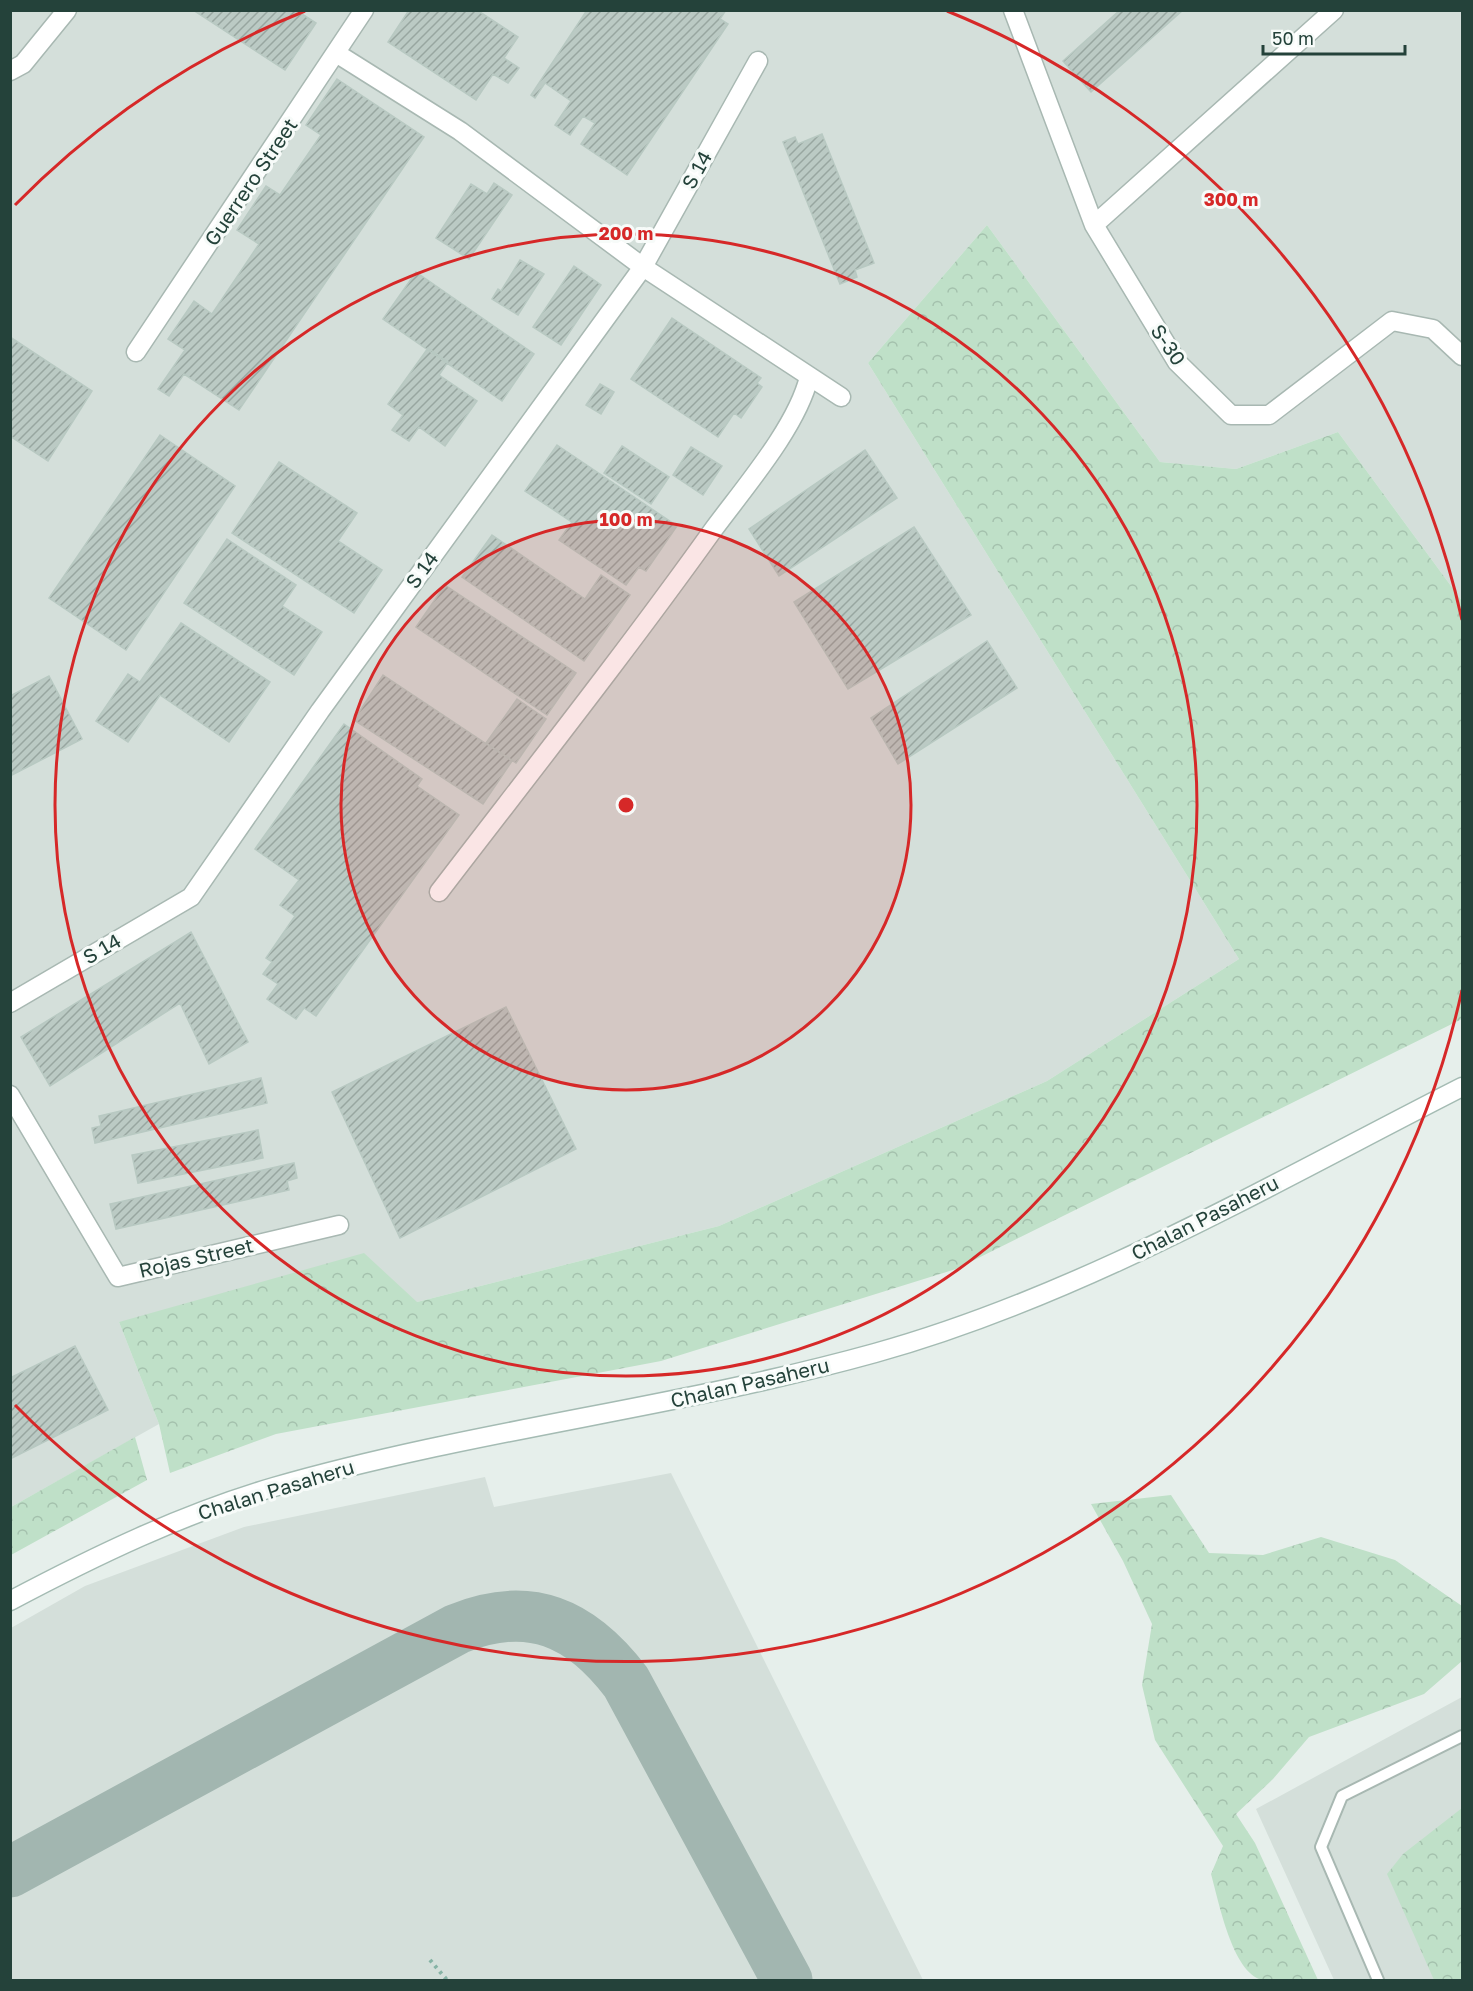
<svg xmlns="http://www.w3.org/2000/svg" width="1473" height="1991" font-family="'Golos Text',sans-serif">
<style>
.built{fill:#d4dfda}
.forest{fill:url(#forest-crowns)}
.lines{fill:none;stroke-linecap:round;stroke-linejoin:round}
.taxiway{stroke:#a2b6b0;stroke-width:51}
.building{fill:url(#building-hatch);stroke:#b8c9c2;stroke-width:1.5}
.lane-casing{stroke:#a8b8b2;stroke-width:14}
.street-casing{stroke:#a8b8b2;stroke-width:21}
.secondary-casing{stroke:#a4bbb3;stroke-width:21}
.path{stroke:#86b3a5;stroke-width:4;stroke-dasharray:3 4.5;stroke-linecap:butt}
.lane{stroke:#fff;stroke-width:10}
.street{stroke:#fff;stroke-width:18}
.secondary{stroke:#fff;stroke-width:18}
.ring{fill:none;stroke:#d62828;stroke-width:3}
.labels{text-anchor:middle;stroke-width:6;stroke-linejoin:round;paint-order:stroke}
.street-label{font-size:20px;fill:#24423a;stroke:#f7fbf9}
.centre{fill:#d62828;stroke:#f7fbf9;stroke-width:3}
.ring-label{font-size:18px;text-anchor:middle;font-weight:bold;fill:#d62828;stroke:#f7fbf9;stroke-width:6;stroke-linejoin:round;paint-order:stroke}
</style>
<defs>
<pattern id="forest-crowns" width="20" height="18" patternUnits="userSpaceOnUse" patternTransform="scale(1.5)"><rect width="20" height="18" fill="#bfe0c8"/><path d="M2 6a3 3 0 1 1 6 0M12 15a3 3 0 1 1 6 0" fill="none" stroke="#a4c1ad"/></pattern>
<pattern id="building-hatch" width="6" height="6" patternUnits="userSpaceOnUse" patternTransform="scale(1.5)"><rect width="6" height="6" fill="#bbcac4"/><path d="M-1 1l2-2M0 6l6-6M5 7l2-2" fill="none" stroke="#98a6a0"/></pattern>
</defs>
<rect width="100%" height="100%" fill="#e6efeb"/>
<path class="built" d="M11 11H1462V601L1338 432 1236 469 1160 462 987 225 868 363 1239 959 1047 1081 719 1226 417 1302 119 1322 159 1424 11 1507Z
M671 1473 923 1980H11V1628L85 1586 244 1527 485 1477 494 1507Z
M1462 1697V1980H1334L1256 1809Z"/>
<path class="forest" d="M987 225 1160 462 1236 469 1338 432 1462 601V1019L956 1269 661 1361 276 1434 170 1473 159 1424 119 1322 364 1253 417 1302 719 1226 1047 1081 1239 959 868 363Z
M135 1437 147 1480 11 1555V1507Z
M1171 1495 1209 1553 1263 1555 1321 1537 1395 1560 1462 1606V1661L1424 1694 1309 1737 1273 1779 1236 1814 1255 1843 1318 1980C1301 1981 1278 1984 1262 1980 1232 1972 1219 1902 1211 1874L1223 1846 1155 1740 1142 1685 1152 1624 1123 1561 1091 1504Z
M1462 1808V1980H1434L1387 1874 1403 1854Z"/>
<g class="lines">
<path class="taxiway" d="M10 1872 457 1629C530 1599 581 1623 626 1682L787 1980"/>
</g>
<path class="building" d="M193 10H296L316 23 285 70Z
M409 10H477L518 37 504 58 519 68 508 83 493 74 476 100 388 42Z
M587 10H726L720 19 728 24 627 175 581 144 595 123 583 116 570 135 555 125 571 101 545 83 535 98 531 95Z
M1120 10H1183L1091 92 1063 61Z
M337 79 424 137 239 410 184 374 169 396 158 389 185 350 168 339 194 301 212 314 259 244 237 230 266 186 280 195 321 135 306 125Z
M822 134 874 263 855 270 857 277 840 284 783 142 795 137 798 144Z
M494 183 512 195 469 259 436 238 471 184 487 194Z
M520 260 544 274 518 315 492 299 498 289 501 291Z
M574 266 601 285 561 345 533 327Z
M416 272 534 354 502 401 383 319Z
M672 318 761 378 757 383 762 387 741 418 734 413 718 437 631 379Z
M10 337 92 391 48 461 10 436Z
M428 348 448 362 439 375 477 401 445 446 419 427 409 441 392 430 403 415 388 404Z
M600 384 614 392 601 414 586 405Z
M160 435 235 486 126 650 49 598Z
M557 445 677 526 646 571 639 567 626 585 559 540 572 522 525 491Z
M622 446 669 477 651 504 604 473Z
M691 447 722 466 703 495 673 475Z
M865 450 897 498 779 576 749 529Z
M279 462 357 513 338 541 382 570 354 613 232 533Z
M914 527 971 615 848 689 794 602Z
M492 535 585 599 601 575 630 595 584 661 462 577Z
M227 539 296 585 282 606 322 632 294 675 184 603Z
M445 585 576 673 547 715 416 627Z
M181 623 270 682 229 742 160 695 128 742 96 721 128 674 140 682Z
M987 641 1017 688 898 764 871 718Z
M383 675 512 761 483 804 354 720Z
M49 676 82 739 10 776V696Z
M517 699 546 719 516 763 486 743Z
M344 724 422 779 417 786 459 815 316 1016 304 1008 296 1019 267 999 278 984 263 974 272 962 266 958 295 916 280 905 299 880 255 849Z
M191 932 248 1042 209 1064 180 1003 50 1086 21 1037Z
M506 1007 576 1149 400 1238 332 1092Z
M261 1078 267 1103 95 1143 92 1128 101 1126 99 1116Z
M258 1130 263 1158 138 1183 132 1155Z
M294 1163 297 1178 287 1181 289 1190 116 1229 110 1204Z
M75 1346 108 1410 10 1459V1378Z"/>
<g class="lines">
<defs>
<path id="lane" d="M1378 1980 1321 1847 1342 1796 1462 1736"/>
<path id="street" d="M1013 10 1094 225 1177 362 1231 415H1269L1392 321 1433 329 1462 356
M336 53 460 131 643 267 841 397
M10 71 23 64 67 10
M1094 225 1334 10
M136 352 364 10
M439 892C531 772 625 653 713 530 744 488 797 427 809 377
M10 1003 191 897 320 711 643 267 758 61
M10 1095 118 1277 339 1225"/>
<path id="secondary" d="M10 1601C95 1556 182 1514 274 1487 472 1430 677 1408 875 1353 1080 1296 1273 1183 1462 1087"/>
</defs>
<use href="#lane" class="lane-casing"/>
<use href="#street" class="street-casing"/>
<use href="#secondary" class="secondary-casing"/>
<path class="path" d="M430 1960 447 1980"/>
<use href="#lane" class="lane"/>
<use href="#street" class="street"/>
<use href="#secondary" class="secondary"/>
</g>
<circle cx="626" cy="805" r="285" fill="#d62828" fill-opacity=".12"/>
<g class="ring">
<circle cx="626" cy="805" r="285"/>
<circle cx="626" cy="805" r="571"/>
<path d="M1462 990A856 856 0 0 1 15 1405M15 205A856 856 0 0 1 305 11M947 11A856 856 0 0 1 1462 620"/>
</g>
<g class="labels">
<g class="street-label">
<text transform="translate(697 170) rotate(-61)" y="7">S 14</text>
<text transform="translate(251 182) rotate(-56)" y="7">Guerrero Street</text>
<text transform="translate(1168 345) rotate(56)" y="7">S-30</text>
<text transform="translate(422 570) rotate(-54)" y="7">S 14</text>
<text transform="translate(102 949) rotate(-30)" y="7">S 14</text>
<text transform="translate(1205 1218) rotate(-27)" y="7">Chalan Pasaheru</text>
<text transform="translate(196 1258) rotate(-13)" y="7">Rojas Street</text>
<text transform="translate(750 1383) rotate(-13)" y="7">Chalan Pasaheru</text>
<text transform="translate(276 1490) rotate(-17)" y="7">Chalan Pasaheru</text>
</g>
</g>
<circle cx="626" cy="805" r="9" class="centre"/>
<g class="ring-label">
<text x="1231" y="206">300 m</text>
<text x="626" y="240">200 m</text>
<text x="626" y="526">100 m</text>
</g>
<rect width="1473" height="1991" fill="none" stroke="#24423a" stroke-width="24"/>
<path d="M1263 45v9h142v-9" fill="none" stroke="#24423a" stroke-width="3"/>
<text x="1272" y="45" font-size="18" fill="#24423a" stroke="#f7fbf9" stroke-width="4.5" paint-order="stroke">50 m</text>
</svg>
